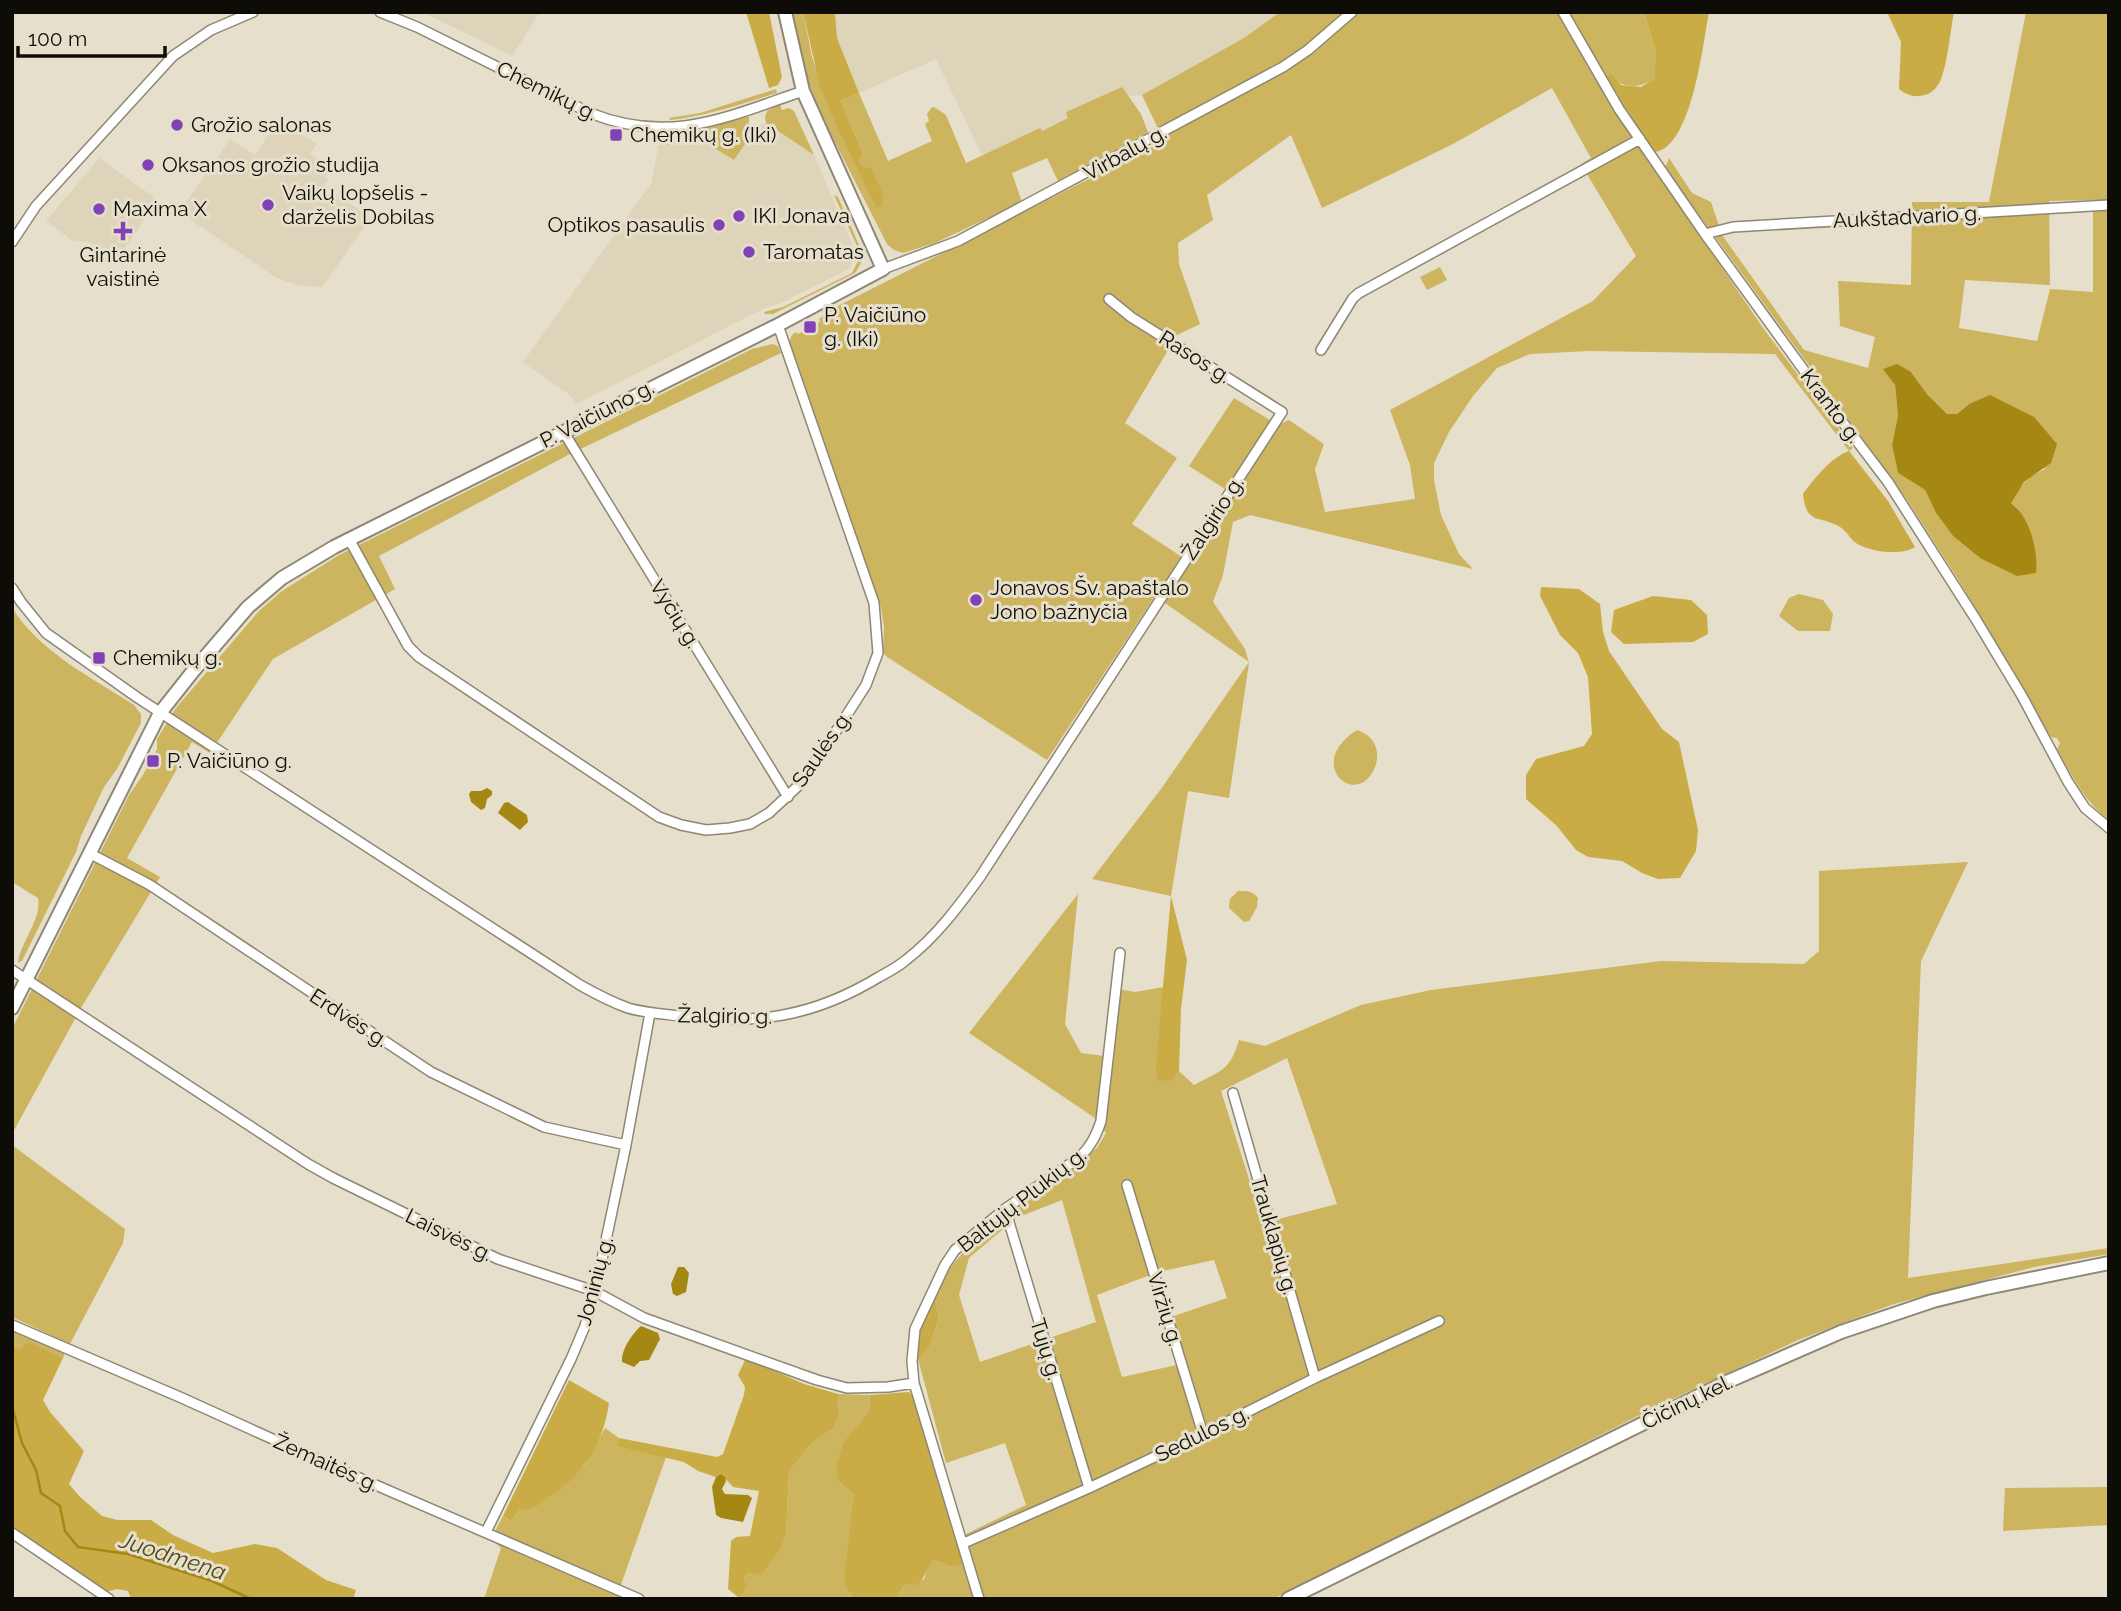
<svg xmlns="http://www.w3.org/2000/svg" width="2121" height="1611" font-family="Raleway,sans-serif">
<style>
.built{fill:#ddd4b9}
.green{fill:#cdb45e;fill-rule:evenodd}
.forest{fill:#c9ac45}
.water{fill:#a58814}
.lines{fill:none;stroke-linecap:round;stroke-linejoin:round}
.stream{stroke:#a58814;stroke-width:2.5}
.street-casing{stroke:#8d8775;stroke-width:12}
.secondary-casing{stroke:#8d8775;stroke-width:16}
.street{stroke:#fff;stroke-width:9}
.secondary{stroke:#fff;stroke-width:12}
.poi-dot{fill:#8242b6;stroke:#e6dfcb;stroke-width:2.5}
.labels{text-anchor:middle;stroke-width:6;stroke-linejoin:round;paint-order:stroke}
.street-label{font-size:21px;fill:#0e0c06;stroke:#e6dfcb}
.poi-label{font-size:21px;fill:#0e0c06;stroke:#e6dfcb;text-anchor:start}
.water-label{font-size:23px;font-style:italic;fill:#53471c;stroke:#e6dfcb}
</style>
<rect width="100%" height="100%" fill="#e6dfcb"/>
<path class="built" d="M422 12H540L512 56Z
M835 12H1280L1244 38 1142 95 1126 96 1122 87 1066 112 1069 118 1042 131 1040 129 982 155 936 59 859 93 837 38Z
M279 119 317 144 310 154 331 169 325 177 328 180 322 190 332 196 335 193 371 218 322 287 297 285 277 278 179 212 230 139 255 155Z
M766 123 814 155 857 255 849 269 783 302 763 309 576 404 570 395 523 362 651 184 659 145 701 140 749 138V128Z
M99 158 158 200 117 260 90 242 73 241 46 221Z"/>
<path class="green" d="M792 12H803L812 57 834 120 864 168 859 161 863 154 841 101 859 93 888 161 932 141 925 124 929 121 927 114 931 108 934 107 946 115 966 163 1040 128 1042 131 1068 118 1066 112 1122 87 1141 114 1148 132 1058 181 1047 158 1012 173 1022 202 935 243 903 253 894 250 887 244 819 111 805 73Z
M1280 12H1644L1656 52 1654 79C1636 90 1625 87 1607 77L1627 109H1620L1617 113 1763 328 1853 448 1849 451 1775 354 1589 351 1530 354 1497 368 1473 396 1449 432 1434 463V480L1441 515 1459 554 1473 569 1250 515 1233 522 1223 575 1213 602 1245 649 1249 663 1229 798 1188 791 1171 896 1092 879 1161 789 1249 662 1155 596 1047 760 887 657 883 652 884 627 881 607 789 342 792 335 796 332 798 334 820 322 819 319 832 309 1164 141 1142 95 1244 38ZM1552 88 1591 158 1581 164 1636 256 1593 301 1390 410 1410 465 1415 499 1325 512 1315 469 1324 444 1289 420 1278 425 1234 398 1189 466 1225 489 1182 557 1132 524 1177 458 1125 423 1177 335 1200 324 1179 264 1178 243 1213 220 1207 195 1291 135 1322 208 1453 144Z
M2026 12H2109V820C2085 802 2071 775 2057 749L2060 743 2057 738 2051 737 1958 579 1905 497 1665 168 1669 158 1692 193 1711 202 1722 235 1804 350 1868 368 1875 337 1840 326 1838 281 1911 285 1912 202H1989ZM2093 200V292L2050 289 2037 341 1959 328 1965 280 2050 285 2049 201ZM1911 372 1927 394 1947 414H1957L1969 404 2045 469C2028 477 2019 485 2011 503L2024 517 1980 558 1953 536 1936 513 1925 490 1898 473 1892 445 1898 415 1895 385Z
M776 89 777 93C741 104 707 116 670 120L669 118 700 113Z
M780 104 782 110 789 108 794 111 814 155 766 123 765 117 767 111Z
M744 117H749V138L734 160 701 140 664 145V141L670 139V134L697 131Z
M834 195 838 197 862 252C863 260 860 266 855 273L773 314H765L764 312 783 307 852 273 861 255Z
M1440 267 1447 280 1427 290 1420 277Z
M773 344 778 346 781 353 568 455 379 556 395 589 273 659 210 753 192 742 127 858 160 877 81 1008 12 1134V1029L129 795 143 775 157 749V739L176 708 259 611 282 591 339 555 752 349Z
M1799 594 1823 600 1833 614 1830 631H1798L1779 616 1789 598Z
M12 608C41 653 91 677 134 705L141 714V723L117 769 104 787 81 836 76 852 22 961 18 963C21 940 42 920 38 898L12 882Z
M1357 730C1368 734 1375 740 1377 752 1378 760 1376 766 1372 773 1352 806 1306 762 1357 730Z
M1968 862 1921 961 1908 1278 2109 1248V1254L2034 1267 1894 1304 1798 1340 1662 1404 1273 1599H984L966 1534 1026 1505 1005 1443 946 1463 918 1359 929 1348 939 1318 935 1297 948 1270 966 1249 1097 1148 1106 1133 1095 1118 969 1033 1078 894 1065 1024 1081 1053 1104 1056 1112 988 1135 992 1164 987 1156 1065 1173 1080 1179 1071 1194 1085C1220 1071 1230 1071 1239 1040L1265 1046 1361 1005 1431 990 1661 961 1804 964 1819 951V871ZM1287 1058 1337 1204 1263 1223 1221 1091ZM1062 1200 1096 1322 980 1362 959 1295 969 1258 1016 1218ZM1214 1260 1227 1298 1171 1317 1186 1363 1122 1377 1097 1295 1158 1272Z
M1238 891C1247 891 1253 891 1258 898L1257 907 1249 921 1244 922 1229 908 1230 899Z
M12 1145 125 1229 123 1243 70 1344 12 1317Z
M12 1329 65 1353 63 1358 29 1343 20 1349 12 1346Z
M838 1394 870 1395 869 1411 844 1441 838 1481 854 1494 847 1590 854 1599H739L738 1597 742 1595 743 1578 748 1573 761 1574 782 1547 786 1535 789 1471 813 1442 833 1429 839 1416Z
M605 1428 619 1438 615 1446 666 1457 617 1596 622 1599H484L501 1548 491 1539 503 1516 511 1521 520 1509 584 1466Z
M2109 1487V1525L2003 1531 2005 1488Z
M934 1560 952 1567 966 1564 975 1599H899L898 1594 905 1584 924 1579 929 1565Z"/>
<path class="forest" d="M746 12H769L782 77 778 85 769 88Z
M803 12H835L837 38 859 93 841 101 863 154 859 161 864 168 870 167 883 194 881 207H876L834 120 820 86Z
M1644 12H1709C1703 43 1692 147 1655 152L1644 137 1607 77 1611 74 1621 85 1641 87 1654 79 1656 52Z
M1887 12H1954C1950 32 1948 61 1941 79 1934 98 1913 101 1899 89L1901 42Z
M1849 451 1888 501 1915 547C1902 556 1869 552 1856 543 1850 539 1847 531 1840 527 1821 515 1806 526 1803 494 1814 479 1831 457 1849 451Z
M1541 587 1579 589 1600 604 1603 632 1609 651 1662 729 1679 742 1698 830 1696 851 1680 878 1658 879 1642 873 1622 861 1588 857 1576 850 1557 826 1526 799V775L1536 759 1584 746 1592 734 1588 677 1578 653 1560 635 1540 596Z
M1653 596 1691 600 1707 615 1708 634 1693 642 1624 644 1611 632 1614 610Z
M1171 896 1187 960 1181 1009 1179 1071 1173 1080 1157 1081 1156 1065Z
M935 1297 939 1318 929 1348 918 1359 919 1330Z
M29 1342 63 1358 43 1400 50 1412 84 1451 69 1484 80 1497 102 1516 117 1520H151L173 1535 213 1553 255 1544 277 1548 326 1580 356 1590 353 1599H131L128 1591 117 1589 105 1592 12 1528V1346L20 1349Z
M746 1358 804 1384 838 1394 839 1416 833 1429 813 1442 789 1471 786 1535 782 1547 761 1575 748 1573 743 1578 746 1585 742 1595 738 1597 728 1589 731 1541 736 1537 750 1536 759 1491 733 1487 721 1474 716 1477 698 1471 684 1462 615 1446 619 1438 717 1457 723 1454 744 1395 745 1387 738 1375Z
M569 1380 609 1403C603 1444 584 1474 549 1497 538 1505 534 1510 520 1509L511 1521 503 1516Z
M909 1392 917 1402 966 1564 952 1567 934 1560C926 1568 926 1578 916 1585L905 1584 898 1594 899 1599H854L847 1590 844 1579 854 1494 838 1481 837 1464 844 1441 869 1411 870 1395Z"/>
<path class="water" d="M1897 364 1911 372 1927 394 1947 414H1957L1969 404 1990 395 2034 417 2057 444 2051 463 2024 482 2011 503C2015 507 2020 511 2023 516 2033 532 2038 556 2036 573L2017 576 1980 558 1953 536 1936 513 1925 490 1898 473 1892 445 1898 415 1895 385 1883 369Z
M487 788 492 791V795L487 799 485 808 481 810 471 802 469 794 471 791H481Z
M508 802 527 815 528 822 520 830 498 813 504 803Z
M678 1267H684L689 1273 686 1292 677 1296 673 1294 671 1284Z
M641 1326 658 1333 660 1339 649 1360 640 1361 634 1367 622 1362C621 1350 632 1334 641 1326Z
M721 1474 725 1477 726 1481 722 1489 725 1494 748 1495 752 1498 743 1522 721 1518 716 1515 712 1487 716 1477Z"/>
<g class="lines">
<path class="stream" d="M12 1406 22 1443 36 1470 41 1493 60 1506 65 1531 78 1547 128 1554 212 1581 251 1599"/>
<defs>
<path id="street" d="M380 12 417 27 590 113C670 145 727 117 803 91
M1563 12 1619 109 1705 234 1819 391 1888 482 1975 618 2022 696 2068 782 2085 808 2109 828
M1705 234 1733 227 2109 205
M12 242 36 206 173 56 211 30 253 12
M883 269 958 241 1283 67 1308 50 1352 12
M1321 350 1353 298 1359 293 1640 139
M563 431 788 797
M349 539 408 646 419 657 659 817 681 825 706 830 730 828 750 824 769 813 798 786 841 724 866 685 878 653 874 603 778 325
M12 588 21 602 46 633 138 698 580 985C596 994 611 1002 628 1008 645 1013 663 1014 681 1016 757 1025 813 1017 879 977 888 972 898 967 906 960 936 937 958 907 980 877L1282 412 1131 317 1109 299
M89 853 150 885 431 1072 544 1127 626 1145
M12 970 308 1164 333 1178 498 1259 594 1291 644 1318 817 1380 847 1388 888 1387 914 1383
M1233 1093 1315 1378
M1127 1185 1203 1434
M1005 1209 1089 1488
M12 1325 182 1398 341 1470 639 1599
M486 1532 571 1359 585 1326 602 1259 626 1145 650 1013
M12 1533 109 1599
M964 1543 1089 1488 1203 1434 1315 1378 1439 1321
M979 1599 914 1383 912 1361 915 1329 945 1265 955 1250 1005 1209 1080 1157C1091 1146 1096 1136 1101 1121L1120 953"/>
<path id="secondary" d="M12 1008 160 713 194 670 248 607 282 578 334 547 778 325 883 269 803 91 785 12
M1288 1599 1729 1381 1841 1332 1933 1301 1986 1288 2109 1263"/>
</defs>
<use href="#street" class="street-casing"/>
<use href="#secondary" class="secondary-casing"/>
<use href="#street" class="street"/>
<use href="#secondary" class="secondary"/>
</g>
<g class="poi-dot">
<circle cx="177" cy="125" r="7"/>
<rect x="609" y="128" width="14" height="14" rx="3.5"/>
<circle cx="148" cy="165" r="7"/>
<circle cx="268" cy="205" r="7"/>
<circle cx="99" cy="209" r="7"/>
<circle cx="739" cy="216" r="7"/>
<circle cx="719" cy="225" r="7"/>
<path d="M119.5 220.5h7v7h7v7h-7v7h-7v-7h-7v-7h7z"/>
<circle cx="749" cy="252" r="7"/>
<rect x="803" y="320" width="14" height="14" rx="3.5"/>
<circle cx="976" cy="600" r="7"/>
<rect x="92" y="651" width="14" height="14" rx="3.5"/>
<rect x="146" y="754" width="14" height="14" rx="3.5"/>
</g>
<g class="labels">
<g class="street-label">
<text transform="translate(547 91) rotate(26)" y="7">Chemikų g.</text>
<text transform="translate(1125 153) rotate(-29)" y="7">Virbalų g.</text>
<text transform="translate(1907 217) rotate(-3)" y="7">Aukštadvario g.</text>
<text transform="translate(1195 357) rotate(32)" y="7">Rasos g.</text>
<text transform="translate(1831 406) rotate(53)" y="7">Kranto g.</text>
<text transform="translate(597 414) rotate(-27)" y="7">P. Vaičiūno g.</text>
<text transform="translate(1213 518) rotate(-57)" y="7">Žalgirio g.</text>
<text transform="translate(675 614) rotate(58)" y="7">Vyčių g.</text>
<text transform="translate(822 749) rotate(-55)" y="7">Saulės g.</text>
<text transform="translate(725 1016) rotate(1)" y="7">Žalgirio g.</text>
<text transform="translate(349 1018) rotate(33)" y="7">Erdvės g.</text>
<text transform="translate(1022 1200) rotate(-38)" y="7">Baltųjų Plukių g.</text>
<text transform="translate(449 1235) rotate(26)" y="7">Laisvės g.</text>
<text transform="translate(1274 1235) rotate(74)" y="7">Trauklapių g.</text>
<text transform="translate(595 1281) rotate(-75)" y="7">Joninių g.</text>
<text transform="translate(1165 1309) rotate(73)" y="7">Viržių g.</text>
<text transform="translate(1046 1349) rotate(73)" y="7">Tujų g.</text>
<text transform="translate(1687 1402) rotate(-26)" y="7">Čičinų kel.</text>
<text transform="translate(1202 1434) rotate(-26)" y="7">Sedulos g.</text>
<text transform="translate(326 1463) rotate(24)" y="7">Žemaitės g.</text>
</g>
<g class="poi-label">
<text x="191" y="132">Grožio salonas</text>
<text x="630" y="142">Chemikų g. (Iki)</text>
<text x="162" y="172">Oksanos grožio studija</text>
<text x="282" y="200">Vaikų lopšelis -<tspan x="282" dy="24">darželis Dobilas</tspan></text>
<text x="113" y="216">Maxima X</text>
<text x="753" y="223">IKI Jonava</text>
<text x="705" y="232" text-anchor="end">Optikos pasaulis</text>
<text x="763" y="259">Taromatas</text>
<text x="123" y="262" text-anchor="middle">Gintarinė<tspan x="123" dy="24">vaistinė</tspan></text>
<text x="824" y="322">P. Vaičiūno<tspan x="824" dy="24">g. (Iki)</tspan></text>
<text x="990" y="595">Jonavos Šv. apaštalo<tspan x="990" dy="24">Jono bažnyčia</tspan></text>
<text x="113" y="665">Chemikų g.</text>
<text x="167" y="768">P. Vaičiūno g.</text>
</g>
<g class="water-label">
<text transform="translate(173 1556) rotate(18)" y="8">Juodmena</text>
</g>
</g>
<rect width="2121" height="1611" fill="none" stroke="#0e0c06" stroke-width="28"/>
<path d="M18 46v10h147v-10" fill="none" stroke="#0e0c06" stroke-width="3.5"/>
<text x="28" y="46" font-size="21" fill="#0e0c06" stroke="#e6dfcb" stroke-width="5" paint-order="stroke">100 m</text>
</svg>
